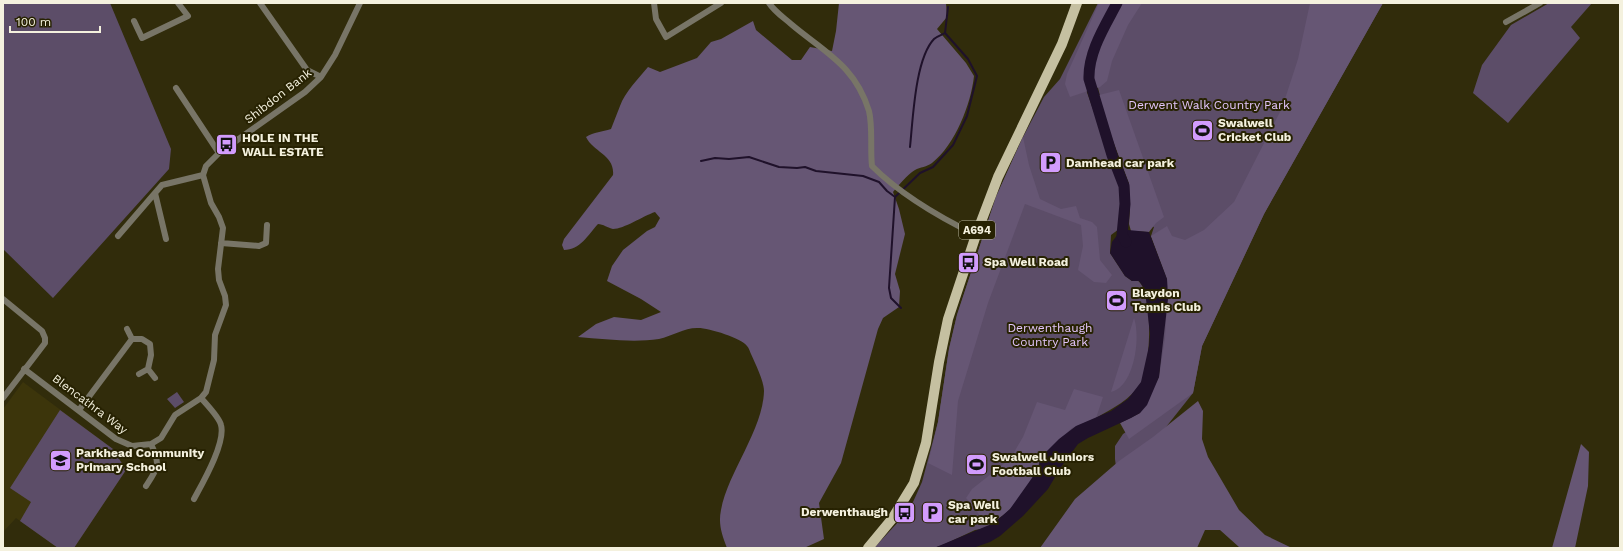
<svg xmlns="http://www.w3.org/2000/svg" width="1623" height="551" font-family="'Work Sans',sans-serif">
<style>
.built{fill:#3c350b}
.green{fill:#5c4d68}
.forest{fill:#665674}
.water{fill:#1f112a}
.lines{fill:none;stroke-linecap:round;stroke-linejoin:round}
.stream{stroke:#1f112a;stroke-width:2}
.river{stroke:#1f112a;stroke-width:11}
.street{stroke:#787567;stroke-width:6}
.primary{stroke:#c5c0a1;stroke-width:10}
.labels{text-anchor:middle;stroke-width:4;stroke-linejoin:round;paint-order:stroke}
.shield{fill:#272202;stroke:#b6b39c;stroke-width:1}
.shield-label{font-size:11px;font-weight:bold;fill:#f4f1de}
.street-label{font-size:12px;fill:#f4f1de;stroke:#272202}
.park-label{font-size:12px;fill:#e2c5fb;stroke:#272202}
.poi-label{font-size:12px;font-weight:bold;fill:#f4f1de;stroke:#272202;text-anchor:start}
</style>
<rect width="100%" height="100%" fill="#312c0b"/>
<path class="built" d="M23 382 113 449 126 470 74 548H58L16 518 3 532V409Z"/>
<path class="green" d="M3 3H110L171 149 169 169 53 298 3 249Z
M1098 3H1106L1084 84 1100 129 1107 155 1120 186 1123 226 1111 235 1110 253 1125 276 1132 281 1137 280C1154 290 1151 367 1141 383 1130 400 1113 408 1096 418L1010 509 990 526 981 529 975 530 945 544 934 548H874L901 519 913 502 922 482 938 422 949 349 957 315 996 197 1023 137 1044 97 1060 79Z
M1123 3H1383L1264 214 1202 346 1193 393 1166 427 1059 548 1116 467 1115 459V446L1123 434 1132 428 1159 377 1167 279 1151 236 1154 227 1140 221 1129 183 1108 127 1097 84Z
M1549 3H1592L1571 27 1580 38 1508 123 1473 93 1482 65 1511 25Z
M177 392 184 402 175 408 167 399Z
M60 410 113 449 126 470 74 548H58L20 521 31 502 10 488Z"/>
<path class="forest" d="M839 3H946L947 17 937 29 966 63 974 76C971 104 955 145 932 163 927 167 920 167 915 170 907 175 899 185 893 192L899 209 905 234 895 274 900 291 899 307 883 318 878 329 841 463 819 503 824 539 804 548H727C722 535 718 524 721 510 728 472 763 430 764 391 764 381 755 363 751 354 750 352 749 348 747 346 742 338 706 327 697 328 684 328 672 336 659 339 633 343 604 339 578 337L596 324 614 317 641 320 661 312 641 299 607 281 612 266 623 250 647 231 655 227 660 218 655 212C643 216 624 229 613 229 608 228 603 224 598 224 588 235 580 250 564 250L562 245 564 239 613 175C615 155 593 152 586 137 594 132 602 132 611 129 614 121 617 114 620 106 625 92 638 79 648 67L660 72 697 58 711 42 721 39 753 21 756 30 792 60H801L810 47 832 51 836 31Z
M1099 3H1142L1128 25 1112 61 1107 81 1100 87 1070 97 1065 84 1067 74Z
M1310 3H1383L1264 214 1202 346 1193 393 1129 439 1120 423 1140 413 1147 405 1159 377 1165 338 1168 287 1167 279 1151 236 1167 226 1172 236 1185 240 1204 230 1234 202 1282 108 1298 59Z
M1119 90 1164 217 1156 223 1149 232 1131 231 1129 224 1130 209 1129 183 1108 127 1099 95Z
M1023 137 1029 165 1040 199 1061 209 1076 206 1080 218 1092 222 1097 227 1100 260 1112 275 1106 283 1094 282 1078 270 1083 246 1081 225 1025 204 988 303 958 401 952 475 928 463 938 422 949 349 957 315 996 197Z
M1134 318C1141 338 1134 387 1111 392Z
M1074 389 1103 397 1096 418 1072 428 1040 458C1037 473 1015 508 1002 516 997 519 987 517 981 518L975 508 966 498 972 489 1010 459 1023 437 1037 402 1065 410Z
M1198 401 1203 411 1202 439 1208 457 1239 510 1265 535 1292 548H1245L1239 547 1220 530H1205L1197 548H1040L1075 499 1119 461 1153 437Z
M1581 444 1589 452 1588 486 1575 548H1552Z"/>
<path class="water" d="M1125 228 1128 230 1149 232 1167 279 1168 299 1159 377 1147 405 1140 413 1131 418 1088 438 1078 444 1061 467 1048 489 1023 516 1000 536 990 542 973 548H934L994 523 1010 509 1032 478 1039 465 1040 458 1059 439 1076 426 1111 411 1128 399 1141 382 1149 346 1150 334 1146 299 1144 288 1139 281H1132L1125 276 1110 253 1112 242 1118 234Z"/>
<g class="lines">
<path class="stream" d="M910 147C913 119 915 59 934 39 937 36 942 35 945 33
M701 161 715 158 729 159 749 157 779 167 797 168 805 167 816 171 863 176 879 182 887 191 895 197
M901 308 891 298 889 288 895 197 920 173 933 167 953 145 967 116 977 76 968 59 945 33 948 7"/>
<path class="river" d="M1117 3C1105 26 1088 52 1089 79L1112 155 1124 186 1125 204 1122 235 1126 242"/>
<path class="street" d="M260 3 307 70 321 77
M654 3 656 19 666 37 721 3
M769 3C775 12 783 17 791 24 824 52 855 65 869 111 873 128 870 148 872 166 901 195 939 217 976 235
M134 21 142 38 188 16 178 3
M1506 22 1540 3
M176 88 219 153
M118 236 155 193
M166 239 155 193 162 185 203 175
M221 243 259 246 266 243 267 225
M3 299 42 331 45 338V343L3 398
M132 339H142L150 344 151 355 148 369
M24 369 116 439 132 446 151 444 161 438 175 415 201 398 206 392 214 360 215 335 226 305 225 296 219 280 218 269 223 228 219 217 211 203 203 175 206 166 219 153 305 92 321 77 335 55 360 3
M139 374 148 369 155 378
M79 410 132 339 127 329
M146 486C158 468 161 465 151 444
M194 499C202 484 226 443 221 425 219 417 206 404 201 398"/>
<path class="primary" d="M868 548 892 519 914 483 926 443 939 362 948 319 976 235 998 177 1062 44 1077 3"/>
</g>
<defs>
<symbol id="stadium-square" viewBox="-11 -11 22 22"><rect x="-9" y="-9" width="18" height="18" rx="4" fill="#d29cfd" stroke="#272202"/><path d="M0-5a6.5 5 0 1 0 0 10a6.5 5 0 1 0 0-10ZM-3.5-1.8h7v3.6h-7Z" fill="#111"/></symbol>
<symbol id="bus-square" viewBox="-11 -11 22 22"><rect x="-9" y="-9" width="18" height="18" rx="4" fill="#d29cfd" stroke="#272202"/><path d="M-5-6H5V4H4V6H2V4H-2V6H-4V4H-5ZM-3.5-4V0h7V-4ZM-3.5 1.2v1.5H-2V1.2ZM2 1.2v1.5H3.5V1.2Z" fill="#111"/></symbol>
<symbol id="parking-square" viewBox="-11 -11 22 22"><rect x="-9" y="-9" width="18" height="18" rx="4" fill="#d29cfd" stroke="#272202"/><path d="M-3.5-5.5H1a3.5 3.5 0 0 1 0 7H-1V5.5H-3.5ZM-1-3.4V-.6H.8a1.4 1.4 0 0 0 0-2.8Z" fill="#111"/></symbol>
<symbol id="school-square" viewBox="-11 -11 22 22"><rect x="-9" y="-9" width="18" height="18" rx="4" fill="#d29cfd" stroke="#272202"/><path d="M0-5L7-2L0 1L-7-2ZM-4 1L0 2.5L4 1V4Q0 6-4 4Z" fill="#111"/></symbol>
</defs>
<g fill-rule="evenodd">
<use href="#stadium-square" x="1190" y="118" width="25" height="25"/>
<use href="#bus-square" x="214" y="132" width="25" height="25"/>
<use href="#parking-square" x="1038" y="150" width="25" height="25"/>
<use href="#bus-square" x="956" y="250" width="25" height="25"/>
<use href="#stadium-square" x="1104" y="288" width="25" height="25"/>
<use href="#school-square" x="48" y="448" width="25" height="25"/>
<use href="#stadium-square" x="964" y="452" width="25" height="25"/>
<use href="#bus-square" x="892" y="500" width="25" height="25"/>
<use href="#parking-square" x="920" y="500" width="25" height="25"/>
</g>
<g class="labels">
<rect class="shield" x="959" y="221" width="36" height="18" rx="3"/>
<g class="shield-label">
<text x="977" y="234">A694</text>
</g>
<g class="street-label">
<text transform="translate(278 96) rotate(-38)" y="4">Shibdon Bank</text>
<text transform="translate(90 404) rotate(37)" y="4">Blencathra Way</text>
</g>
<g class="park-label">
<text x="1209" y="109">Derwent Walk Country Park</text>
<text x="1050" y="332">Derwenthaugh<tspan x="1050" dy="14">Country Park</tspan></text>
</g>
<g class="poi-label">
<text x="1218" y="127">Swalwell<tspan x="1218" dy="14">Cricket Club</tspan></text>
<text x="242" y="142">HOLE IN THE<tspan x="242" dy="14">WALL ESTATE</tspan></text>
<text x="1066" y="167">Damhead car park</text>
<text x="984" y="266">Spa Well Road</text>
<text x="1132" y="297">Blaydon<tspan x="1132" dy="14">Tennis Club</tspan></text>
<text x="76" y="457">Parkhead Community<tspan x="76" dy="14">Primary School</tspan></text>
<text x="992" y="461">Swalwell Juniors<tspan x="992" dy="14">Football Club</tspan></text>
<text x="948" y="509">Spa Well<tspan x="948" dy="14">car park</tspan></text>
<text x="888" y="516" text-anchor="end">Derwenthaugh</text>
</g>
</g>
<rect width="1623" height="551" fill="none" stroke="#f4f1de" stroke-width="8"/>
<path d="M10 26v6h90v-6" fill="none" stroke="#f4f1de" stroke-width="2"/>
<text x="16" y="26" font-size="12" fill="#f4f1de" stroke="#272202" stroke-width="3" paint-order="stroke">100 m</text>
</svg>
